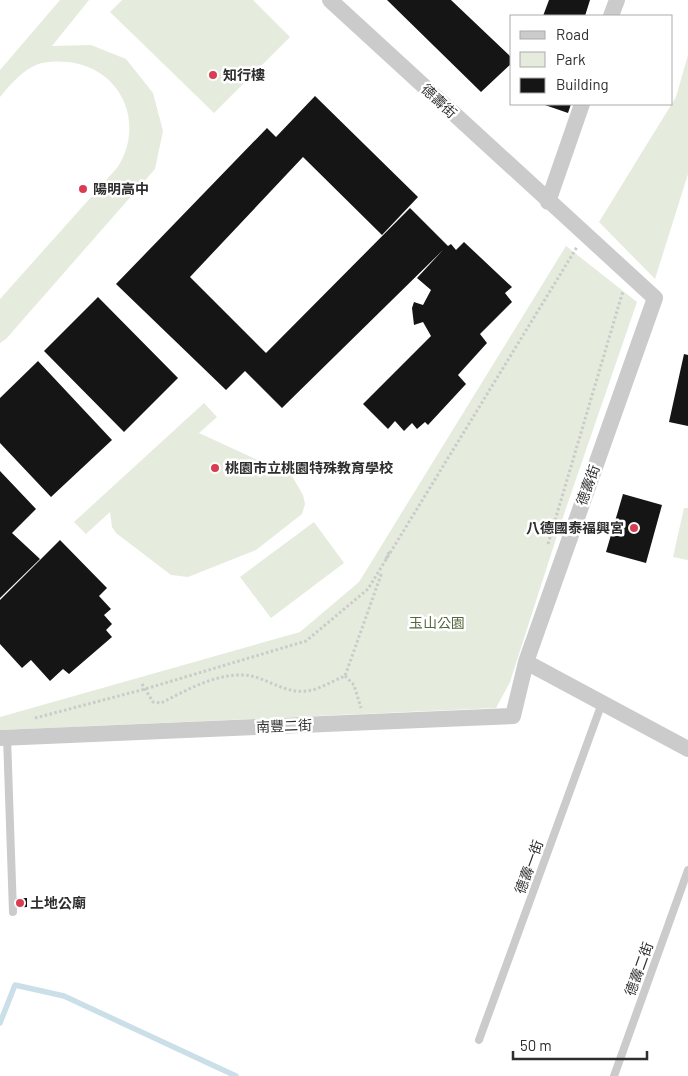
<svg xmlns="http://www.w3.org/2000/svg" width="688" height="1076" font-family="Barlow,'Noto Sans TC',sans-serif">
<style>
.green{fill:#e5ebdd}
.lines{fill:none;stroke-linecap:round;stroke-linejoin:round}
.stream{stroke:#cbdfe9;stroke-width:5.5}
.building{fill:#151515}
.path{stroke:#cbcbcb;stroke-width:3;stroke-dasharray:2.5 2.5;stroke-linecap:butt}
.service{stroke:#cbcbcb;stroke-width:8}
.minor{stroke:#cbcbcb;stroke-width:16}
.poi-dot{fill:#d83d51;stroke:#fff;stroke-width:2}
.labels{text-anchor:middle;stroke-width:5;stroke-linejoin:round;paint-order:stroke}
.poi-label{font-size:14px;font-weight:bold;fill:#2e2e2e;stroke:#fff;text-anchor:start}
.street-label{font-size:14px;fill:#2e2e2e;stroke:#fff}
.park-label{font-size:14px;fill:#54673f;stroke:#fff}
</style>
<rect width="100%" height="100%" fill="#fff"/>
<path class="green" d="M60 0H89L52 46 91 45 126 59 153 93 163 131 155 169 6 339 0 343V299L117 168C146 124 122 68 68 62 57 61 44 61 34 66 20 73 10 85 0 97V70Z
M122 0H253L290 37 214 113 110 12Z
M688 55V174L655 279 599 222 676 97Z
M566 246 637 302 563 517 510 682 496 708 0 730V717L300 632 359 582Z
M204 403 217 417 199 433 292 476 303 495 305 504 302 514 256 550 188 577 171 575 116 533 112 527 110 512 86 534 74 522Z
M684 508H688V560L673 557Z
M314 522 344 563 271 618 240 577Z"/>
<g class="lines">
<path class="stream" d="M0 1023 15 985 64 996 236 1076"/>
</g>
<path class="building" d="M387 0H451L512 58V63L481 92Z
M549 0H590L585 16H543Z
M315 96 418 197 382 235 303 157 190 277 266 353 410 208 448 246 451 244 456 250 464 242 512 287 505 293 512 302 480 334 487 343 458 375 466 384 428 425 425 422 417 429 412 423 404 431 395 421 388 429 363 404 431 336 423 322 414 325 412 308 414 302 423 305 431 290 417 278 443 250 282 408 245 371 226 390 116 284 267 128 276 137Z
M542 104H571L568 113Z
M98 297 178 378 124 432 44 351Z
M684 354 688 355V426L669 422Z
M38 361 112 440 51 497 0 443V398Z
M0 471 36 509 12 533 40 559 0 598Z
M623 494 662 505 646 563 606 552Z
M60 540 107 588 99 596 111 609 104 615 112 624 106 630 112 637 69 674 63 669 50 681 31 660 22 668 0 644V600Z
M13 898H27V907L14 908Z"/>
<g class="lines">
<path class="path" d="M548 544 623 291
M386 559 390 550
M345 676 354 685 361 708
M142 684 153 702 161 703C187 690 214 674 244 675 265 676 284 694 306 691 319 690 332 681 345 676L382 572
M35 718 145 689 306 641 368 589 577 247"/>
<path class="service" d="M7 737 13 912
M479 1040 602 703
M614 1076 688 870"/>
<path class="minor" d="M611 16 617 0
M548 202 582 104
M526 662 688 749
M0 738 513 716 526 662 655 298 330 0"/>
</g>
<g class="poi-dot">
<circle cx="213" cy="75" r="5"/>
<circle cx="83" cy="189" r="5"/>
<circle cx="215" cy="468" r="5"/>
<circle cx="634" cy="528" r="5"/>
<circle cx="20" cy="903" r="5"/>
</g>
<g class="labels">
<g class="poi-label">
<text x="223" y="80">知行樓</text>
<text x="93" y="194">陽明高中</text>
<text x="225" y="473">桃園市立桃園特殊教育學校</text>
<text x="624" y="533" text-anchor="end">八德國泰福興宮</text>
<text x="30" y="908">土地公廟</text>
</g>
<g class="street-label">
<text transform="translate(439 101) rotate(43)" y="5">德壽街</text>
<text transform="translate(588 485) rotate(-70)" y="5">德壽街</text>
<text transform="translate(284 726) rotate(-2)" y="5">南豐二街</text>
<text transform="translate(529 867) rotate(-70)" y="5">德壽一街</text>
<text transform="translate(639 969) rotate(-70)" y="5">德壽二街</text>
</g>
<g class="park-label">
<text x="437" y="628">玉山公園</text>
</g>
</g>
<rect x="510" y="15" width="162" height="90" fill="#ffffff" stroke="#ababab"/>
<rect x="520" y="31" width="25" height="8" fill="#cbcbcb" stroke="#ababab"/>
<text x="556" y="40" font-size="15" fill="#2e2e2e">Road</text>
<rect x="520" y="52" width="25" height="15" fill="#e5ebdd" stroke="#ababab"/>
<text x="556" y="65" font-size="15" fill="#2e2e2e">Park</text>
<rect x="520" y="78" width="25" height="15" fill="#151515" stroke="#ababab"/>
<text x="556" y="90" font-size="15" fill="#2e2e2e">Building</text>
<path d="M513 1051v8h134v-8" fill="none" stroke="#2e2e2e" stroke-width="2.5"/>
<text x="520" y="1051" font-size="15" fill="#2e2e2e" stroke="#ffffff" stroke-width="4" paint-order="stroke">50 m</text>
</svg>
